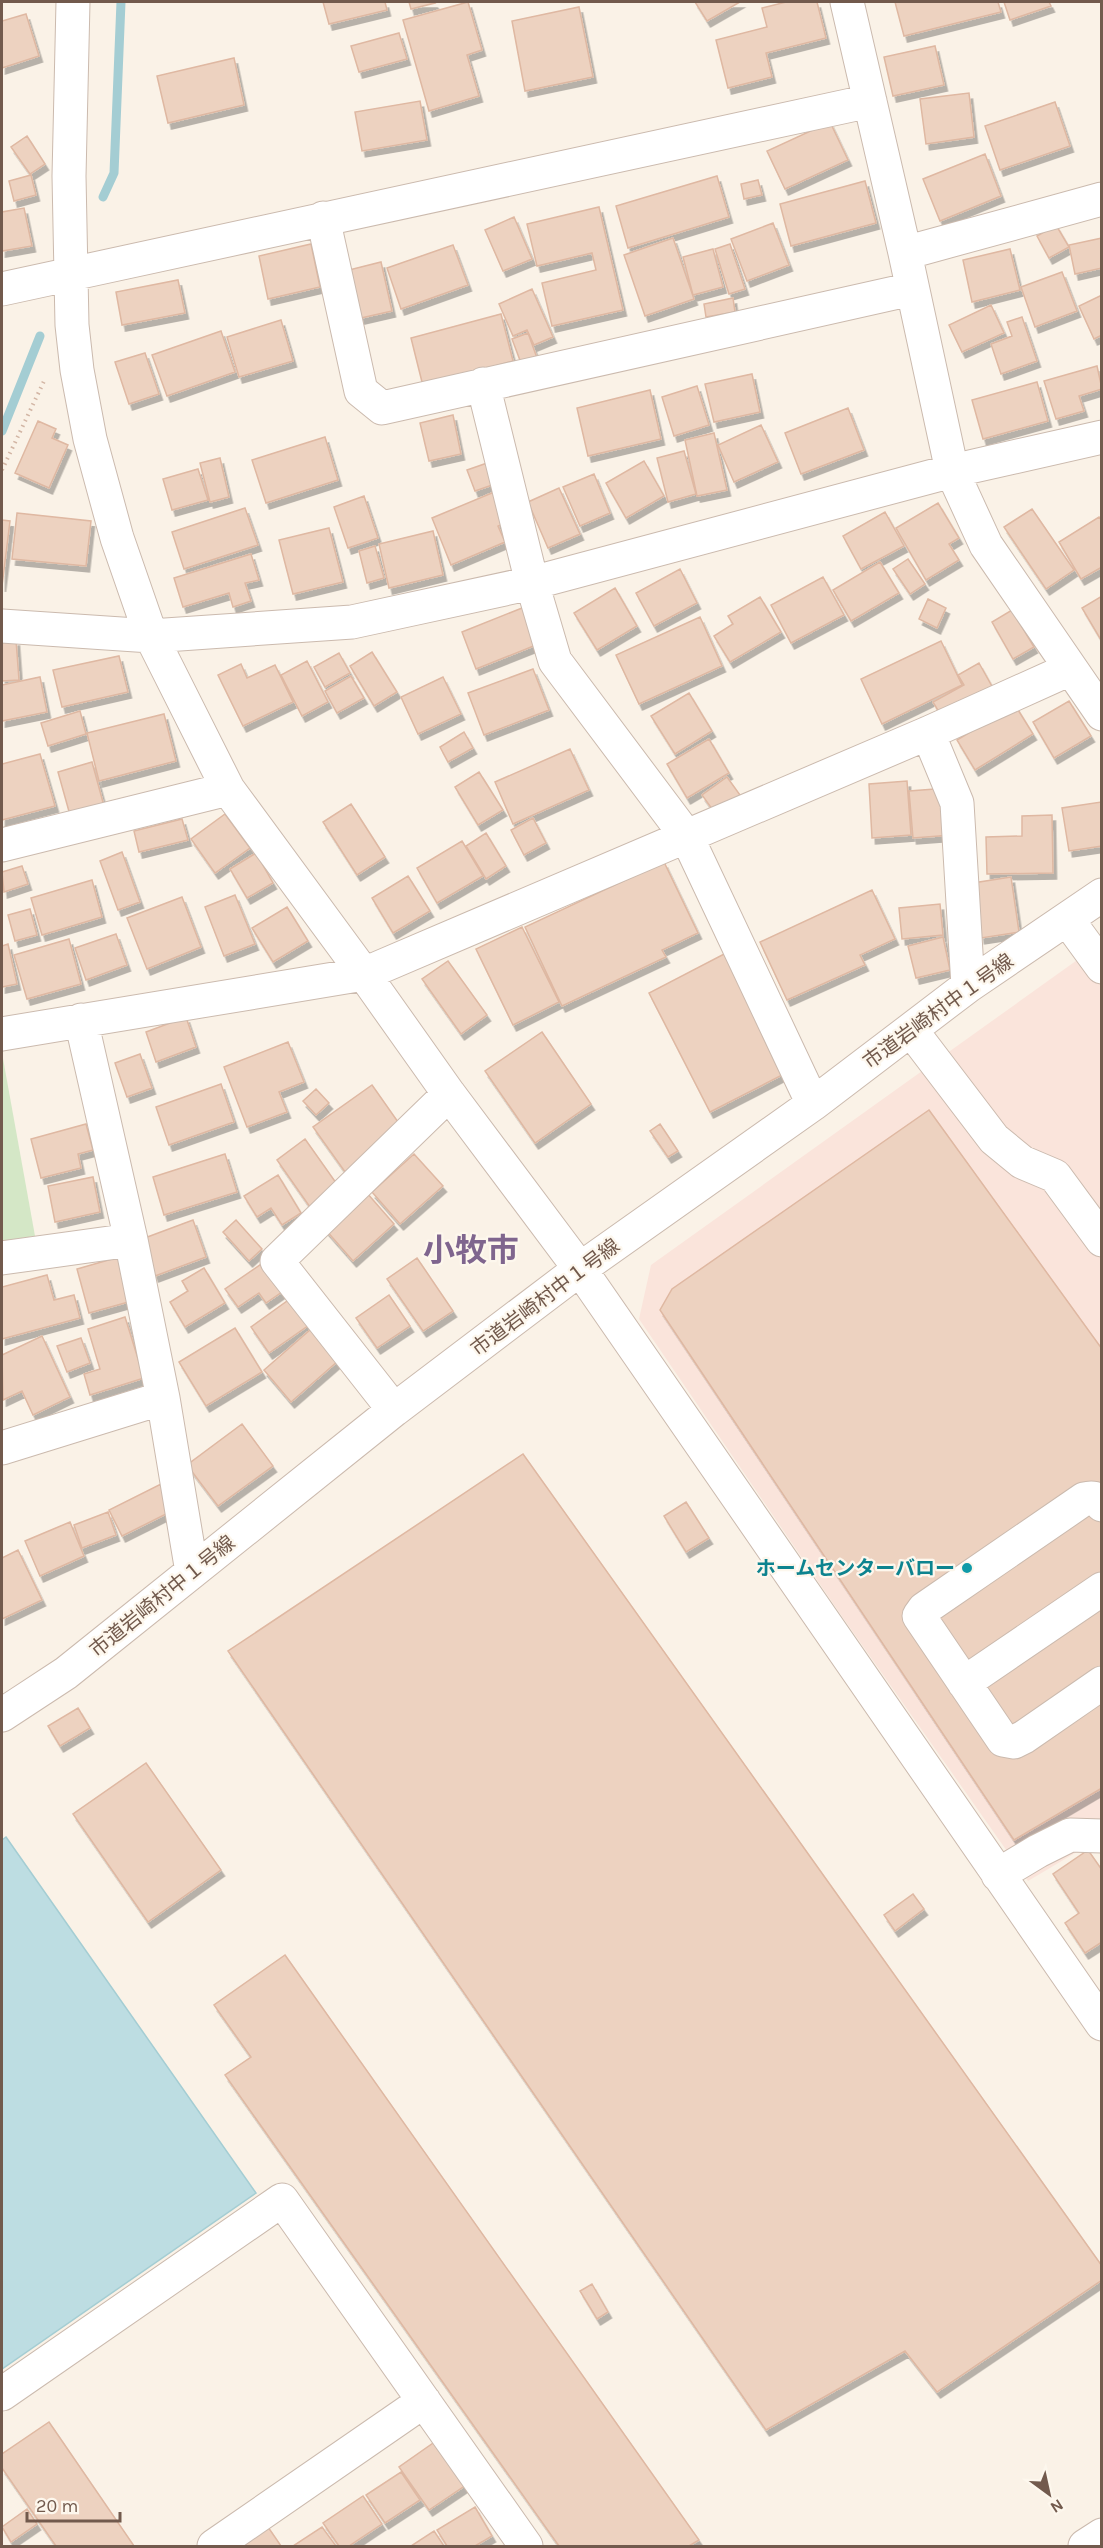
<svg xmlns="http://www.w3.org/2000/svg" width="1103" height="2548" font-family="Karla,'Noto Sans JP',sans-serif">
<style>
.commercial{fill:#fae4db}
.green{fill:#d4e7c6}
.water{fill:#bddde2;stroke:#a4cdd3;stroke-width:1.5}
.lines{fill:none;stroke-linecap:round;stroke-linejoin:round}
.stream{stroke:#a4cdd3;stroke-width:9}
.building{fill:#edd2c0;stroke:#dfb8a2;stroke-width:1.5;filter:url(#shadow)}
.minor-casing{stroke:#cbbaae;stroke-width:35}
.path{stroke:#d2b5a4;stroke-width:4;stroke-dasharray:1.5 4.5;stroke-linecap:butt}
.minor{stroke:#fff;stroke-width:33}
.culture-dot{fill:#0f9aa8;stroke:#fdf7ed;stroke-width:2}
.labels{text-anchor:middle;stroke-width:4.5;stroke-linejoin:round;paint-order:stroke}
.street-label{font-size:20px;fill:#725a4d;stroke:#fdf7ed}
.culture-label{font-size:20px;font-weight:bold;fill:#0d838f;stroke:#fdf7ed;text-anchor:end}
.town-label{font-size:32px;font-weight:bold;fill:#7f658e;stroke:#fdf7ed}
</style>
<defs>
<filter id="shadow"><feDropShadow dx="3.5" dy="6" stdDeviation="0" flood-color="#0004"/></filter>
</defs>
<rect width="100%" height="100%" fill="#faf2e7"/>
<path class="commercial" d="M1101 943V1855L1092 1843 1028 1881 841 1615 639 1319 651 1265Z"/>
<path class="green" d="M2 1053 35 1236 2 1241Z"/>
<path class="water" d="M6 1837 256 2193 2 2369V1840Z"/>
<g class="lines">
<path class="stream" d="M103 197 114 173 121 2
M2 431 40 336"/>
</g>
<path class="building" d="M323 2H385L387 10 329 24Z
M409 2H434L435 3 411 9Z
M468 2 482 50 467 55 479 96 429 111 403 20Z
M695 2H740L707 21Z
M786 2H817L826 38 766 53 772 77 728 88 716 40 767 27 762 8Z
M895 2H998L1001 12 904 36Z
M1004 2H1049L1051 6 1010 20Z
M579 7 593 77 525 91 512 21Z
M26 14 39 56 2 68V21Z
M399 33 407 59 359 72 351 46Z
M935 46 944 85 893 96 884 57Z
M234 58 244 105 168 123 157 76Z
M969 93 974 137 926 144 920 99Z
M420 101 427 140 362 151 355 112Z
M1055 102 1070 146 1000 170 985 126Z
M830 122 848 160 785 189 767 151Z
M27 136 45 164 30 174 11 147Z
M985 154 1001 196 940 221 923 179Z
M31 175 36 195 14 201 9 181Z
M717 176 729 217 628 248 616 206Z
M758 180 762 195 744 199 741 184Z
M865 181 876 223 791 246 780 204Z
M599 207 623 310 552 326 542 283 596 270 592 253 537 266 527 224Z
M24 208 32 246 2 251V212Z
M514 217 532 259 503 271 485 230Z
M773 223 789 265 747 281 731 239Z
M1056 225 1069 247 1049 258 1037 236Z
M673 238 694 299 645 316 624 255Z
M1102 238V268L1075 274 1069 245Z
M311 244 320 287 268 299 259 256Z
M730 244 745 289 729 294 715 249Z
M453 245 468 285 401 309 387 268Z
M713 249 723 287 693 295 683 257Z
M1010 249 1020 290 972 302 963 260Z
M381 262 392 311 361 318 349 270Z
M1062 272 1077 311 1035 327 1021 287Z
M178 280 185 313 122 325 116 292Z
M532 289 553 337 534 345 527 330 513 336 499 304Z
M1102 295V335L1094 339 1079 306Z
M733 298 735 312 706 317 704 304Z
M991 305 1004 333 962 352 949 325Z
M501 314 513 361 423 386 411 338Z
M1022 317 1037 361 1001 374 991 344 1012 336 1007 322Z
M281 320 293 361 239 377 227 337Z
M221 331 235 372 167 396 152 355Z
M528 333 537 358 521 363 512 339Z
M145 353 159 394 129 404 115 362Z
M1097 366 1102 389 1079 396 1084 411 1056 419 1044 381Z
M752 374 760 412 714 422 705 384Z
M1037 382 1048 421 983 439 972 400Z
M697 386 709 425 674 436 662 397Z
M650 390 661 439 588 456 577 408Z
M848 408 864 450 801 474 785 433Z
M453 415 461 454 429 461 420 423Z
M38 421 56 429 52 438 68 445 49 488 15 473Z
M761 425 778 462 734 482 718 445Z
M714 433 727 490 697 496 685 440Z
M325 437 338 480 266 503 252 460Z
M684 451 696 494 668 502 657 458Z
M220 458 229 497 210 502 200 463Z
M644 461 664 496 626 518 606 483Z
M490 462 498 483 475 491 467 470Z
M198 469 208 500 172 510 163 479Z
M594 474 610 513 580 526 563 487Z
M559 488 580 534 548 548 528 502Z
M499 490 511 520 498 526 505 542 451 565 432 518Z
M364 496 378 538 348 548 334 507Z
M938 503 959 538 949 544 959 560 926 580 896 528Z
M245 508 258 545 184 569 172 532Z
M1032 509 1074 570 1046 589 1004 527Z
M885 512 904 546 861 569 843 536Z
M17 513 91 521 86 566 12 559Z
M1099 517 1102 521V567L1081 579 1059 542Z
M2 520 10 521 2 586Z
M329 528 343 582 293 594 279 540Z
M433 531 443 575 389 588 379 544Z
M375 546 384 578 367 583 359 551Z
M251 554 259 580 245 583 251 601 233 607 229 593 183 607 174 578Z
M908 559 925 584 910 594 893 569Z
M880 562 899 593 851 621 833 590Z
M680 569 697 603 654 626 636 593Z
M823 577 844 615 791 643 771 605Z
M615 588 637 626 597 650 574 613Z
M1102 596V640H1101L1082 608Z
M760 597 781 632 730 662 714 636 733 624 728 616Z
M928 599 946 608 937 628 919 619Z
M527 606 541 643 476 669 462 632Z
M1012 610 1034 647 1013 659 992 622Z
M700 617 722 666 639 704 616 655Z
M16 640 19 680 2 681V641Z
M941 641 962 685 882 724 861 679Z
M372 652 397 692 374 706 350 666Z
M339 653 350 673 325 687 314 667Z
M119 656 128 692 62 707 53 670Z
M307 661 328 702 302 716 281 675Z
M979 663 994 690 943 719 933 702 964 685 958 675Z
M241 664 247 678 275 665 293 702 243 726 218 675Z
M533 669 549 710 484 735 468 693Z
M351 676 364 698 337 713 325 691Z
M40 677 47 712 2 721V685Z
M443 677 461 714 418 734 401 697Z
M689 693 712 731 675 754 651 716Z
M1069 701 1091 736 1054 758 1033 722Z
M1015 705 1033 734 975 770 957 740Z
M80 711 86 734 48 746 41 723Z
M164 714 176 761 99 781 87 733Z
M464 732 473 748 448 762 440 747Z
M709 739 729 773 687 798 667 764Z
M570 749 589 790 513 824 495 782Z
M40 754 55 806 2 820V764Z
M92 762 104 806 70 815 58 772Z
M479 772 503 810 478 825 455 787Z
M727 777 740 795 715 813 702 795Z
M907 781 911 835 872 838 869 784Z
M948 788 952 835 913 838 909 791Z
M1101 802 1102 846 1069 851 1062 808Z
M351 804 385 857 357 875 323 822Z
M225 814 250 848 215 873 191 839Z
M1052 815 1053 873 987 874 986 837 1022 836V816Z
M533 818 546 843 524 855 511 830Z
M182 819 188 840 139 852 134 831Z
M486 833 506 866 486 879 466 846Z
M462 841 483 876 437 903 417 868Z
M122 852 140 902 118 910 100 861Z
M256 853 273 883 247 898 230 869Z
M664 862 698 933 662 950 666 957 562 1006 525 927Z
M22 866 28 884 4 892 2 872Z
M408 876 430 911 393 933 372 898Z
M1011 877 1019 932 981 938 973 883Z
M92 880 102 917 42 935 31 898Z
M872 890 895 939 860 955 865 965 787 1000 760 942Z
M235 895 255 944 224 956 205 907Z
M182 897 201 947 147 969 127 918Z
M940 904 943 935 902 939 899 908Z
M287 907 308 941 273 962 252 928Z
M30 909 37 935 15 941 8 915Z
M522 927 559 1002 513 1025 476 949Z
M116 934 127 965 86 980 75 948Z
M943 937 950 970 916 978 908 946Z
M69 939 81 984 27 999 14 955Z
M8 944 17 984 2 987V946Z
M726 953 788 1072 710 1112 649 993Z
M448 961 487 1015 461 1034 422 979Z
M186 1017 196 1047 156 1062 146 1032Z
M542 1032 591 1104 535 1143 485 1071Z
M288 1042 304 1082 279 1092 287 1112 247 1127 224 1067Z
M140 1054 152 1088 127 1097 115 1063Z
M221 1084 234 1122 169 1145 156 1107Z
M372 1085 403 1129 348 1176 313 1127Z
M316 1089 329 1103 316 1115 303 1101Z
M929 1110 1102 1349V1788L1014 1840 660 1310 672 1289Z
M86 1124 93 1150 78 1154 81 1168 41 1178 31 1139Z
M660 1124 678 1151 668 1157 650 1131Z
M305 1139 339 1187 310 1207 277 1160Z
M225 1154 237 1192 164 1215 153 1177Z
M414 1154 443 1186 400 1224 372 1192Z
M278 1175 301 1213 282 1225 271 1208 257 1217 244 1196Z
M93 1177 100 1212 55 1222 48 1186Z
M367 1193 394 1224 353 1261 325 1229Z
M193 1220 206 1257 155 1276 142 1239Z
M236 1220 262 1249 249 1261 223 1232Z
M273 1256 292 1285 266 1303 259 1293 238 1307 225 1289Z
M119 1257 132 1301 89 1313 77 1269Z
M417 1258 453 1311 423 1331 387 1279Z
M204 1268 225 1303 185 1327 170 1302 188 1291 182 1281Z
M47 1275 54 1300 74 1295 80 1318 2 1339V1287Z
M389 1295 410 1326 377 1348 356 1318Z
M294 1296 312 1323 269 1353 251 1327Z
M125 1317 144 1378 90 1395 84 1374 100 1369 88 1329Z
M318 1323 346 1354 291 1402 264 1370Z
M235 1328 262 1372 206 1406 179 1362Z
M42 1336 70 1397 33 1415 22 1391 3 1400 2 1355Z
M81 1338 90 1363 67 1372 57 1346Z
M242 1424 273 1466 218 1506 187 1465Z
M523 1454 1102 2266V2280L937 2392 905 2351 766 2430 228 1651Z
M161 1484 174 1510 122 1536 109 1510Z
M686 1502 709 1538 686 1552 664 1516Z
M108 1512 116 1535 82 1548 74 1525Z
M70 1522 84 1556 40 1576 25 1541Z
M18 1550 42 1600 2 1619V1558Z
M78 1708 90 1728 60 1746 48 1726Z
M146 1763 221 1870 148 1922 73 1814Z
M1088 1850 1102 1870V1942L1085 1953 1065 1923 1079 1913 1053 1874Z
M913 1894 924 1909 895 1931 884 1915Z
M285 1955 699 2540 689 2546H559L225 2075 251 2057 214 2005Z
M592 2284 608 2312 597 2319 580 2291Z
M49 2422 134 2546H56L2 2468V2454Z
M436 2441 466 2485 429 2510 399 2467Z
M401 2472 420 2500 385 2523 366 2495Z
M363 2496 382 2524 349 2546H339L323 2523Z
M475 2507 492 2536 475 2546H447L437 2530Z
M27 2509 37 2524 11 2542 2 2527Z
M268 2527 281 2546H246L244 2544Z
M322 2527 336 2546H293Z
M434 2531 444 2546H411Z"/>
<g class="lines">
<defs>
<path id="minor" d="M73 2 69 176 72 325 77 370 90 439 117 538 151 636 228 789 364 974 449 1094 580 1269 1102 2024
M847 2 905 253 952 471 986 545 1102 714
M323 218 361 391 382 408 912 289
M905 253 1102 199
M2 289 870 101
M483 384 532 583 555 661 687 837 813 1104
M2 626 151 636 352 622 532 583 952 471 1102 437
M928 733 957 803 968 986
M2 845 228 789
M1067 919 1102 967
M81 1020 131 1240 163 1398 192 1572
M911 1030 994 1139 1022 1162 1055 1176 1102 1240
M2 1034 364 974 928 733 1070 669
M2 1258 131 1240
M394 1410 277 1261 449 1094
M2 1448 163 1398
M1102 1505C1096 1497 1092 1497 1084 1499L924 1609 919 1616 1003 1740 1014 1742 1024 1737 1102 1683
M964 1683 1102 1589
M2 1715 66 1673 394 1410 580 1269 813 1104 968 986 1102 895
M998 1875 1038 1851 1070 1835 1102 1836
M2 2394 282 2200 526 2546
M214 2546 424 2401
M1085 2546 1102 2535"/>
</defs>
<use href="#minor" class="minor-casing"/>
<path class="path" d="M2 470 45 379"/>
<use href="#minor" class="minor"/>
</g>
<circle class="culture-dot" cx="967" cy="1568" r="6"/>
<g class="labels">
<g class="street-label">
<text transform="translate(938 1011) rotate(-36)" y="7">市道岩崎村中１号線</text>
<text transform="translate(545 1297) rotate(-37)" y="7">市道岩崎村中１号線</text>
<text transform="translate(162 1596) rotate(-39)" y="7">市道岩崎村中１号線</text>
</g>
<g class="culture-label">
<text x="955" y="1575">ホームセンターバロー</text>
</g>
<g class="town-label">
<text x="471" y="1261">小牧市</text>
</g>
</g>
<rect width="1103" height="2548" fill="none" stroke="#725a4d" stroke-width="6"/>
<g transform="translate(1049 2494) rotate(147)" stroke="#fdf7ed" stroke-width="4.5" paint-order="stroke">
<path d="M0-4.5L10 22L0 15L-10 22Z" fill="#725a4d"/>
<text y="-9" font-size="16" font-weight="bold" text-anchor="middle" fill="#725a4d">N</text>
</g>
<path d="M27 2512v9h93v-9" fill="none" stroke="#725a4d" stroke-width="3"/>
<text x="36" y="2512" font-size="18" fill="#725a4d" stroke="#fdf7ed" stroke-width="4.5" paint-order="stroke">20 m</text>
</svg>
